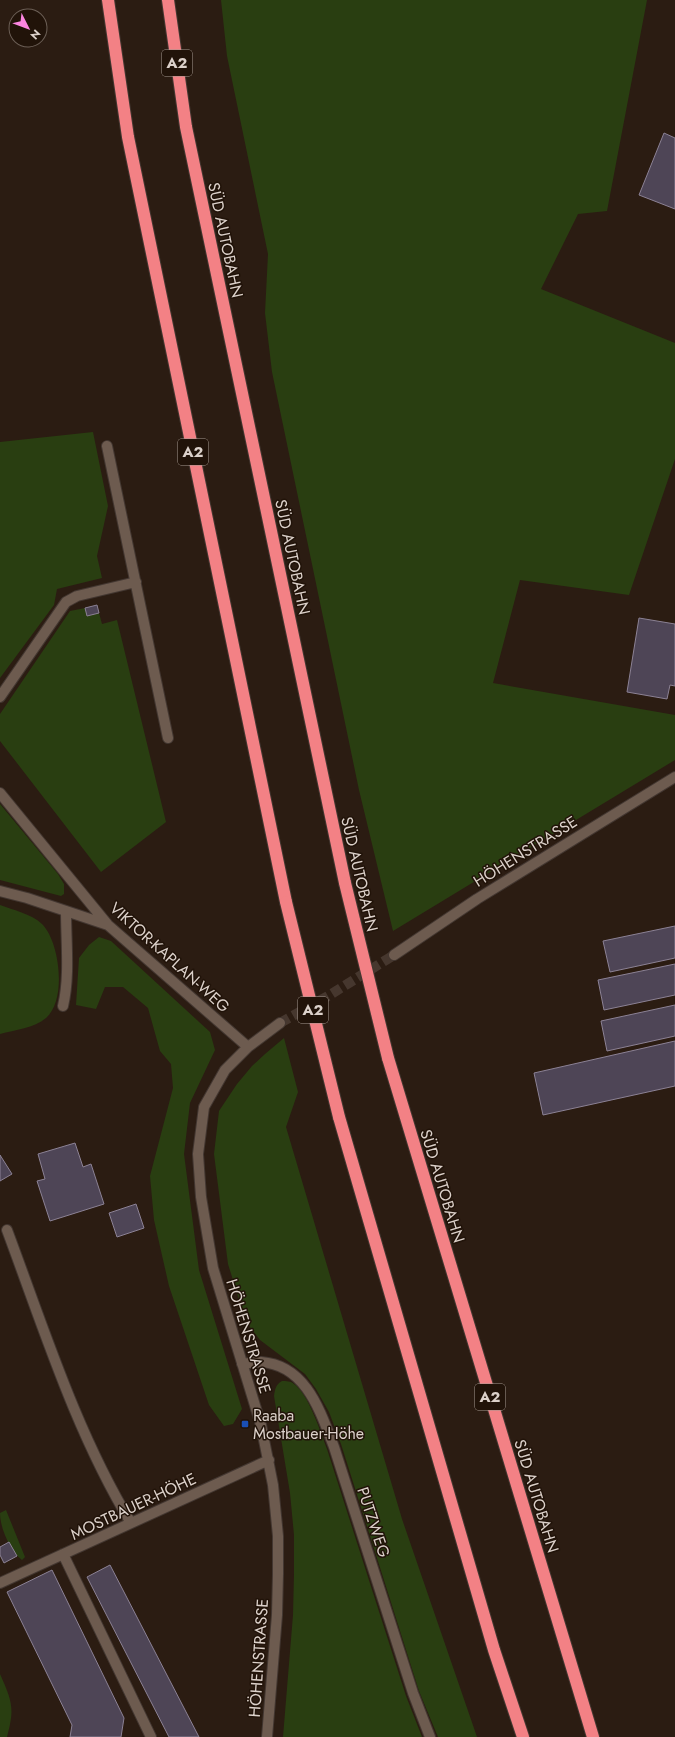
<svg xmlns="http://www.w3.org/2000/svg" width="675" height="1737" font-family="Jost,sans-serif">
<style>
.green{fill:#293e11}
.building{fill:#4e4556;stroke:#8c8295}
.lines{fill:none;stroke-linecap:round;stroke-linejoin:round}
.minor-tunnel{stroke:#46372e;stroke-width:10;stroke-dasharray:10 5;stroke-linecap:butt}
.minor-casing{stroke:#433731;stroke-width:12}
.highway-casing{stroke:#433731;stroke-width:14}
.minor{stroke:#6d5b4f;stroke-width:10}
.highway{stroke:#f38185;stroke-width:12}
.highway-bridge-casing{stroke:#433731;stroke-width:14;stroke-linecap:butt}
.highway-bridge{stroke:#f38185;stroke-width:12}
.transit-dot{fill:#1a4fb4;stroke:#211309;stroke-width:1.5}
.labels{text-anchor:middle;stroke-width:3;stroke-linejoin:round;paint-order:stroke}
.shield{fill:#211309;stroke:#a49890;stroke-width:1}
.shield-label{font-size:15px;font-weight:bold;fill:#dcd1ca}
.street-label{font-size:16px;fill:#dcd1ca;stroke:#211309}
.poi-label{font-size:16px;fill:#dcd1ca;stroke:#211309;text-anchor:start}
</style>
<rect width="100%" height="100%" fill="#2b1c12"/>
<path class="green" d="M221 0H647L607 211 578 214 541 289 675 343V459L629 595 520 580 493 683 675 715V760L393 931 359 790 272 372 265 313 268 254 227 56Z
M93 432 108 506 97 556 102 578 57 589 54 605 0 678V442Z
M85 608 87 616 99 613 102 624 117 620 166 822 101 872 0 741V714L70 611Z
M0 804 58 874 64 884V894L61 896 0 880Z
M0 905C13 910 32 914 42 924 60 942 67 1000 46 1018 34 1028 15 1030 0 1034Z
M99 937 111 941 210 1032 215 1050 190 1103 184 1154 199 1270 242 1409 233 1424 224 1426 209 1405 169 1286 154 1220 150 1176 173 1088 171 1064 160 1051 148 1008 123 987H105L96 1009 76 1005 79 958 89 945Z
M284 1038 298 1092 286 1127 402 1519 477 1737H438L419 1691 341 1444 329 1412 316 1389 305 1374 260 1340 250 1327 242 1309 228 1264 214 1154 219 1111 237 1084 252 1066 265 1054Z
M282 1381C286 1381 291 1381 294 1384 308 1393 321 1433 327 1449L406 1696 422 1737H283L293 1615 294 1574V1535L290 1493 274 1396C275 1389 276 1384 282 1381Z
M6 1510 25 1557 22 1560C10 1551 0 1528 0 1513Z
M0 1674C12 1701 15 1708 7 1737H0Z"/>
<path class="building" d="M664 133 675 138V209L639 195Z
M97 605 99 613 87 616 85 608Z
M639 618 675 624V686L670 685 667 699 627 692Z
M675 926V958L610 972 603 941Z
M675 964V995L604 1010 598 980Z
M675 1005V1036L607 1051 601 1021Z
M675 1041V1086L543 1115 534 1073Z
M75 1143 83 1167 91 1164 104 1204 50 1221 37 1181 45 1179 38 1154Z
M0 1155 12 1174 0 1181Z
M136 1204 144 1228 117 1237 109 1213Z
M9 1542 17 1556 4 1563 0 1555V1547Z
M110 1565 199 1737H169L87 1577Z
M52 1570 124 1718 121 1737H70L72 1725 7 1592Z"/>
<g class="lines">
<path class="minor-tunnel" d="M280 1023 328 996 394 955"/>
<defs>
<path id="minor" d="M107 446 168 738
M0 697 66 602 77 596 136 582
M0 793 108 925 248 1047
M0 891 27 898 108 925
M394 955 477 899 675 777
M63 1006C70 976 66 942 66 911
M7 1230C44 1329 76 1432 131 1523
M242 1364C248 1363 255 1362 261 1362 306 1365 320 1411 334 1447L413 1693 430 1737
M63 1554 151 1737
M0 1583 269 1460
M267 1737 277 1615 278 1574V1536L273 1485 261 1425 213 1268 201 1197 198 1154 204 1107 225 1070 248 1047 280 1023"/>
<path id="highway" d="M108 0 128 137 286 902
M168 0 186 127 345 883
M388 1058 593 1737
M339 1117 494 1650 523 1737"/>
</defs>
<use href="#minor" class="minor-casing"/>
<use href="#highway" class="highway-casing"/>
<use href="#minor" class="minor"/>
<use href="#highway" class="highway"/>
<defs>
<path id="highway-bridge" d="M345 883 388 1058
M286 902 339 1117"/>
</defs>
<use href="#highway-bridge" class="highway-bridge-casing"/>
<use href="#highway-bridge" class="highway-bridge"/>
</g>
<rect class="transit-dot" x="241" y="1420" width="8" height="8" rx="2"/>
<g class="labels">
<g class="shield">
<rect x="162" y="50" width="30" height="26" rx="3"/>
<rect x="178" y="439" width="30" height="26" rx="3"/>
<rect x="298" y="997" width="30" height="26" rx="3"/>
<rect x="475" y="1384" width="30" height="26" rx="3"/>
</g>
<g class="shield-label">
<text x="177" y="68">A2</text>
<text x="193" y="457">A2</text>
<text x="313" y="1015">A2</text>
<text x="490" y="1402">A2</text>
</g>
<g class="street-label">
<text transform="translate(226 240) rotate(78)" y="6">SÜD AUTOBAHN</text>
<text transform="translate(293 557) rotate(78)" y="6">SÜD AUTOBAHN</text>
<text transform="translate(525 851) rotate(-32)" y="6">HÖHENSTRASSE</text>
<text transform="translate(360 874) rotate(77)" y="6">SÜD AUTOBAHN</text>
<text transform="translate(170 957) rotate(42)" y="6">VIKTOR-KAPLAN-WEG</text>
<text transform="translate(443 1186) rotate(73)" y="6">SÜD AUTOBAHN</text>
<text transform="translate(249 1336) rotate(73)" y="6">HÖHENSTRASSE</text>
<text transform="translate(537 1496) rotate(73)" y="6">SÜD AUTOBAHN</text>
<text transform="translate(133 1506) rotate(-25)" y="6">MOSTBAUER-HÖHE</text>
<text transform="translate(374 1522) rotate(72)" y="6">PUTZWEG</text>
<text transform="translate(258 1658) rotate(-86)" y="6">HÖHENSTRASSE</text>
</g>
<g class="poi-label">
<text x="253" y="1421">Raaba<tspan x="253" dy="18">Mostbauer-Höhe</tspan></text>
</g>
</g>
<g transform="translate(28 28) rotate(132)"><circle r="19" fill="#211309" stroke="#6c5f56"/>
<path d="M0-3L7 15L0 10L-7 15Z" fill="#fd86e1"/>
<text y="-6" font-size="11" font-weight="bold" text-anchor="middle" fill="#dcd1ca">N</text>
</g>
</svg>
